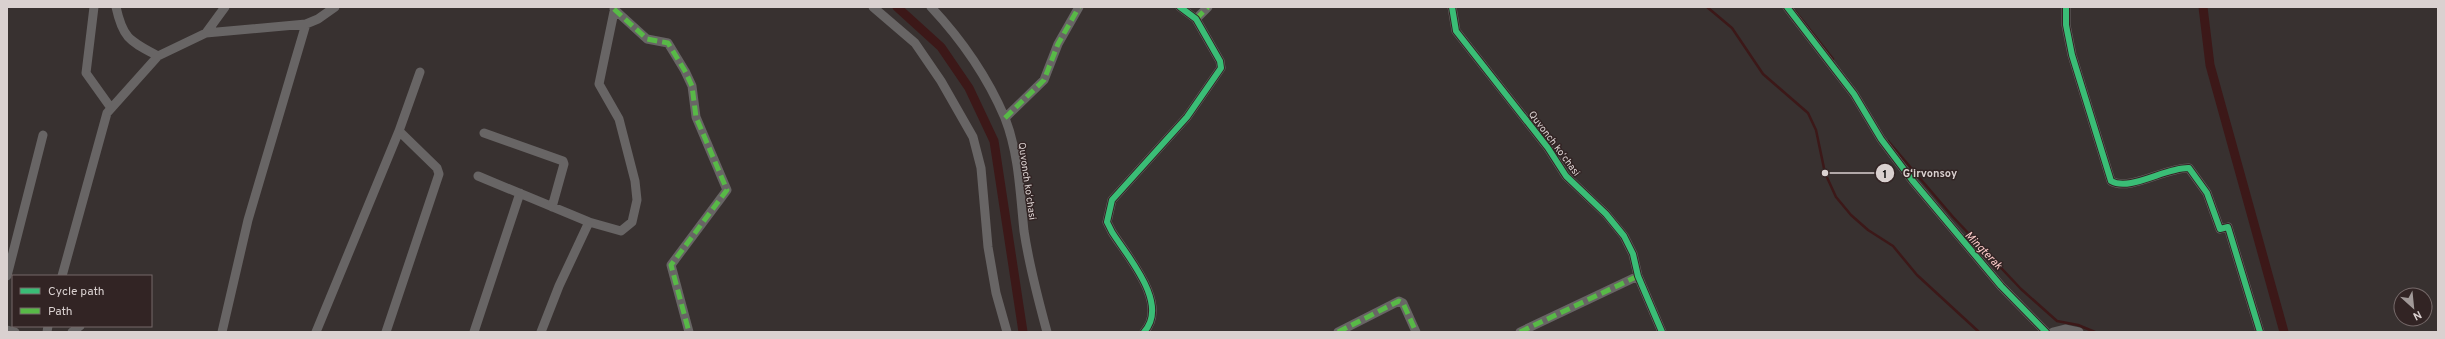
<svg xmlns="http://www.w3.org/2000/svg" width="2445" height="339" font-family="Overpass,sans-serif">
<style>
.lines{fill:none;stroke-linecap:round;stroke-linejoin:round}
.stream{stroke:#3c1818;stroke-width:2.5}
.canal{stroke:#3c1818;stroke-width:9}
.minor{stroke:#686565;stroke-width:9}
.quiet{stroke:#58b947;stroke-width:5;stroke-dasharray:10 5;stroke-linecap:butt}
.cycleway-casing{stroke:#322424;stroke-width:8}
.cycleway{stroke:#3abd76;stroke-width:6}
.labels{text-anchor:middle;stroke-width:3;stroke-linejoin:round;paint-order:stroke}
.street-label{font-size:10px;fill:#dad1d0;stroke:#322424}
.water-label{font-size:11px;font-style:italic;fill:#fbcbc9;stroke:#322424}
.leader{fill:none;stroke:#dad1d0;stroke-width:1.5}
.callout-dot{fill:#dad1d0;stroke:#322424;stroke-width:1.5}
.mark-label{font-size:12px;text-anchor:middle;font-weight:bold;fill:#111}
.callout-label{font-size:11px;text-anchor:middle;font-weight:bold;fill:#dad1d0;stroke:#322424;stroke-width:3;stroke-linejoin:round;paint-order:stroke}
</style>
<rect width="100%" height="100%" fill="#383130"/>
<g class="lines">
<path class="stream" d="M1707 7 1732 28 1763 74 1808 113 1816 130 1825 173 1836 197 1851 215 1868 230 1893 246 1917 275 1979 332
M1795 11 1833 59
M1888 141 1953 217 2021 289 2057 321 2078 325 2095 332"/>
<path class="canal" d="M897 7 941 47 969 88 994 141 1023 332
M2203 7 2210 65 2284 332"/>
<path class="minor" d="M94 7 86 73 111 108
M116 7C123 39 130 41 158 56L206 33 306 24 318 19 335 7
M873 7 915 43 941 81 973 137 981 168 988 247 996 293 1007 332
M931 7C962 40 987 76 1005 118 1019 154 1020 193 1024 231 1029 265 1038 299 1047 332
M1452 7 1456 31 1548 148 1566 176 1606 214 1624 236 1633 254 1638 276 1662 332
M1787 7 1854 94 1881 139 1912 180 2001 286 2046 332
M2066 7V25L2072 55 2111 181C2130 192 2166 167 2189 168L2207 193 2220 229 2228 227 2260 332
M614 9 647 39 668 43 685 71 692 86 696 117 727 190 671 265 689 332
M1196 19 1208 7
M206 33 225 7
M1005 118 1044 80 1058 44 1079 7
M484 133 563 161 564 164 552 207
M478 176 589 222 621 231 632 222 637 200 635 181 619 119 599 84 615 7
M7 276 43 135
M62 276 107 113 158 56
M7 330 15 332
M47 332 48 326
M72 332 80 326
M222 332 248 220 306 24
M316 332 399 131 420 72
M386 332 439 174 437 168 399 131
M474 332 520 193
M541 332 559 286 589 222
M1144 332C1170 304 1127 256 1112 232L1107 222 1112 200 1187 117 1221 68 1220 61 1196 19 1180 7
M1338 332 1399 301 1403 303 1416 332
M1520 332 1638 276
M2053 332 2065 329 2079 332"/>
<path class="quiet" d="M614 9 647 39 668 43 685 71 692 86 696 117 727 190 671 265 689 332
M1196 19 1208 7
M1005 118 1044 80 1058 44 1079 7
M1338 332 1399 301 1403 303 1416 332
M1520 332 1638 276"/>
<defs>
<path id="cycleway" d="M1452 7 1456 31 1548 148 1566 176 1606 214 1624 236 1633 254 1638 276 1662 332
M1787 7 1854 94 1881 139 1912 180 2001 286 2046 332
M2066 7V25L2072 55 2111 181C2130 192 2166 167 2189 168L2207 193 2220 229 2228 227 2260 332
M1144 332C1170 304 1127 256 1112 232L1107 222 1112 200 1187 117 1221 68 1220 61 1196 19 1180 7"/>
</defs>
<use href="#cycleway" class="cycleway-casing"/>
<use href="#cycleway" class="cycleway"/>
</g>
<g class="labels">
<g class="street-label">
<text transform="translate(1555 143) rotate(53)" y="4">Quvonch koʻchasi</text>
<text transform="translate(1028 181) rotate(82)" y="4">Quvonch koʻchasi</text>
</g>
<g class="water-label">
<text transform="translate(1984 250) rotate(46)" y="4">Mingterak</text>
</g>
</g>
<path class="leader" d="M1825 173L1885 173"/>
<g class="callout-dot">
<circle cx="1825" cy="173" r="4"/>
<circle cx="1885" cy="173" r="10"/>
</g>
<g class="mark-label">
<text x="1885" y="178">1</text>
</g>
<g class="callout-label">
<text x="1930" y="177">G‘irvonsoy</text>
</g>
<rect width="2445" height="339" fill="none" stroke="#dad1d0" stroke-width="16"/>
<rect x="12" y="275" width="140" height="52" fill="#322424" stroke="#756969"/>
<rect x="20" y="288" width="20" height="6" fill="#3abd76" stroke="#756969"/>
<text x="48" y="295" font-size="12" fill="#dad1d0">Cycle path</text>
<rect x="20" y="308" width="20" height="6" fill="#58b947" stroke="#756969"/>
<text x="48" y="315" font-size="12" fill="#dad1d0">Path</text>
<g transform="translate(2413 307) rotate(153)"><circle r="19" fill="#322424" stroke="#756969"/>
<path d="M0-3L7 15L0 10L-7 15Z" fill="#a19998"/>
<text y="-6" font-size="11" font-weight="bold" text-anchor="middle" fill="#dad1d0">N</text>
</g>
</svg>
